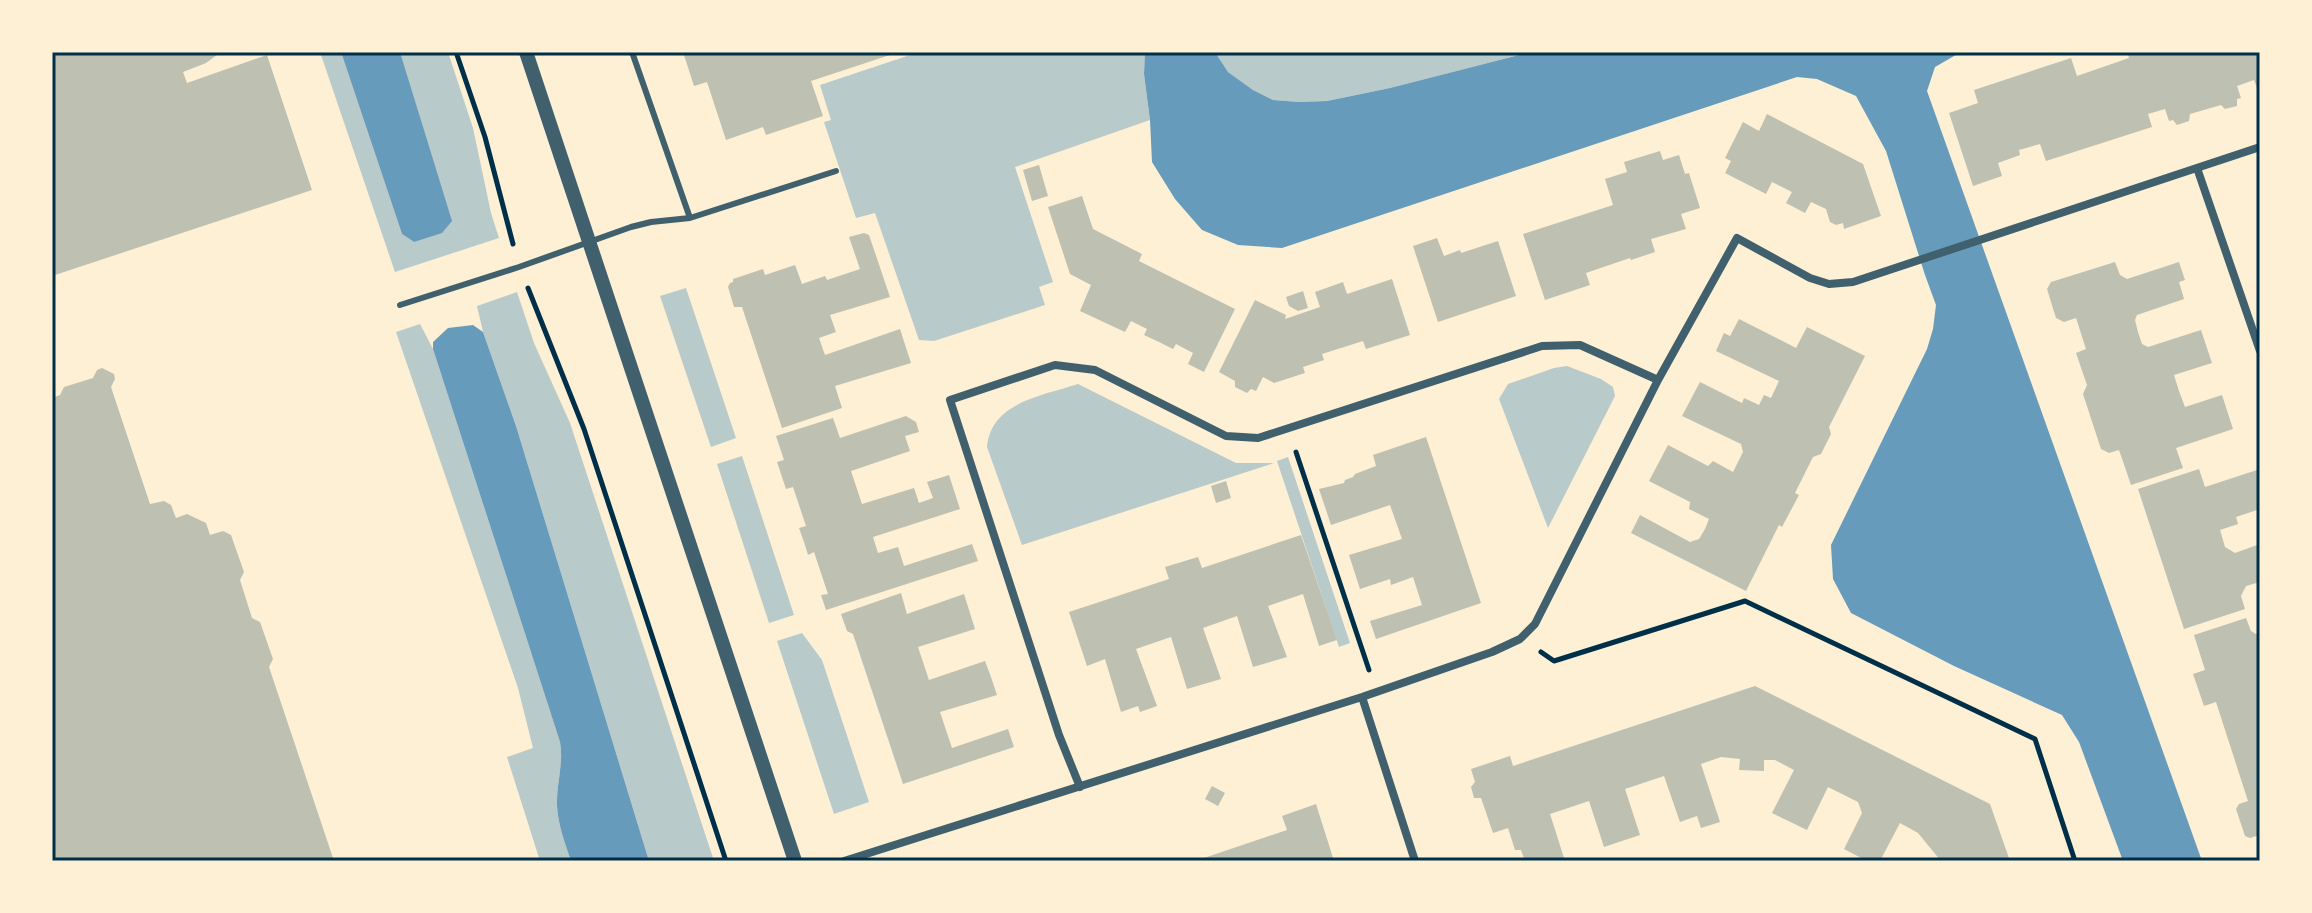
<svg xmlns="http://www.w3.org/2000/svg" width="2312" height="913" font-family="'Noto Sans',sans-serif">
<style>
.green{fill:#b9caca}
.water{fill:#669bbc}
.building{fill:#bec0b2}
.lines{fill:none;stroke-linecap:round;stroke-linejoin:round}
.path{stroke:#003049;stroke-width:5}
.service{stroke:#3f606c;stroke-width:6}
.minor{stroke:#3f606c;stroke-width:8}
.tertiary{stroke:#3f606c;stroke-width:14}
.neatline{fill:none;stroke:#003049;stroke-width:3}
</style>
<rect width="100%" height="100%" fill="#fdf0d5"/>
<path class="green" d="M320 52H341L402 234 414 242 451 221 400 52H448L473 128 491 213 499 238 395 272Z
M919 52H1145L1144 74 1150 120 1015 167 1053 282 1039 287 1045 305 934 341 919 340 875 213 856 218 824 122 831 120 820 85Z
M1215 52H1531L1390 88 1327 101 1299 102 1273 100 1253 90 1228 72Z
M686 288 736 438 711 447 660 296Z
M517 292 534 343 570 423 714 861H649L516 426 483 332 477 306Z
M420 324 433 349 560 742C564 764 556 784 557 806 558 825 565 843 571 861H540L507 757 533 748 518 688 396 332Z
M1567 366 1601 379 1613 387 1615 396 1548 528 1499 399 1508 384 1554 368Z
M1078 384 1236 463H1274L1022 545 987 447C991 402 1042 396 1078 384Z
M742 456 794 615 769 623 717 464Z
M1288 457 1350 643 1339 647 1277 461Z
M802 633 822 660 869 802 834 814 777 641Z"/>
<path class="water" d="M341 52H400L452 221 442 233 414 242 402 234Z
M1145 52H1215L1228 72 1253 90 1273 100 1299 102 1327 101 1390 88 1531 52H1961L1935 67 1927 91 2202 861H2123L2079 742 2062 715 1954 666 1851 613 1833 579 1831 545 1927 349 1933 329 1936 305 1925 275 1886 151 1856 96 1817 79 1797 77 1282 248 1238 245 1202 230 1175 199 1152 162 1150 120 1144 74Z
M473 325 483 332 516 426 649 861H571C565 843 558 825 557 806 556 784 564 764 560 742L433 349V342L448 328Z"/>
<path class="building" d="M52 52H221L206 63 183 72 187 83 267 55 312 190 52 276Z
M683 52H896V53L811 81 823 116 766 135 763 127 726 140 707 82 694 86Z
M2135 52H2260V96L2254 80 2237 86 2241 98 2237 99V106L2225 109 2221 105 2190 114 2189 121 2177 125 2173 120 2169 121 2165 109 2148 114 2152 127 2046 161 2040 144 2019 150 2020 155 1998 163 2002 176 1973 186 1949 113 1978 103 1974 90 2071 58 2077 76 2129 58 2128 54Z
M1767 114 1863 164 1881 216 1844 229 1843 223 1836 225 1830 222 1826 209 1811 202 1805 213 1786 203 1792 192 1772 182 1766 194 1725 173 1731 161 1725 158 1743 122 1759 131Z
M1660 151 1663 160 1679 155 1685 174 1689 173 1700 208 1681 214 1686 229 1651 239 1655 252 1631 260 1630 258 1586 273 1590 285 1545 300 1523 234 1613 205 1605 179 1627 172 1624 162Z
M1039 165 1048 196 1032 201 1023 170Z
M1082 196 1093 229 1142 254 1139 261 1235 309 1204 372 1188 364 1193 353 1176 344 1173 349 1159 342 1144 335 1147 329 1131 321 1125 332 1080 311 1091 285 1070 274 1048 207Z
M864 233 869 235 890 297 830 315 836 332 819 338 825 355 900 329 911 363 835 386 842 408 782 428 742 307H734L728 287 730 283 733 282V279L763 269 765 275 795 265 802 284 825 276 827 280 860 269 849 237Z
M1437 238 1444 256 1460 250 1461 253 1498 241 1516 296 1438 322 1413 246Z
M2115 262 2120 275 2127 279 2179 262 2185 280 2179 282 2184 299 2137 315 2135 320 2138 332 2142 344 2148 347 2201 330 2212 363 2174 375 2179 391 2185 407 2222 395 2233 429 2176 448 2183 468 2131 485 2119 450 2109 453 2101 449 2083 394 2087 385 2076 353 2086 349 2076 318 2064 322 2056 318 2047 289 2051 282Z
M1392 279 1410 335 1366 349 1363 341 1322 354 1324 360 1303 367 1305 373 1274 383 1263 377 1256 391 1251 389 1247 393 1235 387V381L1219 372 1255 300 1286 315 1285 319 1320 307 1315 292 1343 282 1347 294Z
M1303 291 1308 308 1298 311 1289 306 1286 297Z
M1739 319 1796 348 1807 327 1865 356 1829 427 1831 434 1821 454 1813 457 1795 493 1799 495 1782 527 1779 525 1746 591 1631 533 1640 515 1690 542 1699 539 1705 529 1709 519 1689 509 1690 502 1649 481 1668 445 1708 466 1713 461 1733 472 1743 452 1741 444 1682 416 1700 382 1742 403 1744 398 1759 405 1764 395 1771 398 1779 381 1716 351 1724 333 1730 336Z
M102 368 114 374 115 379 111 387 150 504 164 501 171 505 176 518 187 514 206 523 210 535 223 531 231 535 244 572 240 580 252 618 260 622 273 659 269 667 334 861H52V398L60 395 64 387 93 378 97 370Z
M906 416 916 422 919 432 905 436 910 451 851 471 862 504 914 488 919 503 933 498 927 482 949 475 960 509 873 537 878 553 898 547 904 566 972 544 978 561 826 610 821 595 828 594 814 552 808 555 804 542 799 528 806 526 793 487 786 489 777 462 784 460 776 436 833 418 840 438Z
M1426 437 1481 603 1376 639 1370 621 1422 605 1413 577 1391 585 1390 579 1360 589 1349 555 1402 539 1390 505 1331 525 1319 489 1344 483 1345 480 1353 477 1355 474 1376 466 1373 455Z
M2199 469 2205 487 2260 469V509L2236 517 2238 524 2220 530 2225 547 2235 553 2260 544V582L2246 586 2241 596 2245 609 2184 629 2138 489Z
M1226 481 1231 498 1216 503 1211 486Z
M1301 535 1337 640 1319 646 1303 594 1268 606 1287 657 1253 667 1237 616 1203 628 1221 679 1187 689 1171 637 1136 649 1157 706 1140 712 1138 706 1121 712 1105 659 1087 666 1069 612 1169 579 1165 567 1198 557 1202 568Z
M901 593 907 614 964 594 975 629 918 647 929 680 985 661 991 677 997 695 940 712 952 748 1008 729 1014 747 903 784 853 634 847 631 841 614Z
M2246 618 2251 631 2256 634 2260 633V835L2250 838 2245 836 2236 809 2239 804 2248 801 2216 702 2204 706 2193 674 2205 670 2194 635Z
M1755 686 1990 804 2010 861H1941L1918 833 1900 823 1880 861H1867L1844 849 1862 813 1858 802 1828 787 1807 830 1772 813 1794 770 1775 760H1764V771L1739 770 1740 759 1721 757 1701 764 1720 822 1701 828 1697 816 1680 822 1664 776 1625 789 1640 835 1604 847 1589 801 1550 814 1565 861H1525L1521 850H1515L1508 828 1493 833 1481 798H1474L1471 787 1475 782 1471 769 1510 756 1513 766Z
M1212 786 1225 793 1218 806 1205 799Z
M1316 804 1334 861H1195L1287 830 1282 816Z"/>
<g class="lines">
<path class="path" d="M456 52 485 137 513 244
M528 288 584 429 726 861
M1296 452 1369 670
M1541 652 1554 661 1745 601 2035 739 2075 861"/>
<path class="service" d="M632 52 690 218
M400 305 519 267 631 227 651 222 690 218 836 171"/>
<path class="minor" d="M2197 168 2260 351
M1362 697 1415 861
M1080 787 1059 735 950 400 1055 365 1095 370 1226 436 1258 438 1542 346 1580 345 1658 380
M844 861 1362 697 1492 652 1520 639 1535 624 1658 380 1737 238 1810 278 1829 284 1853 282 2260 147"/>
<path class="tertiary" d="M526 52 795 861"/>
</g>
<rect width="2312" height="913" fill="none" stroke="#fdf0d5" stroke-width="108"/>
<rect x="54" y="54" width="2204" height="805" class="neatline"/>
</svg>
